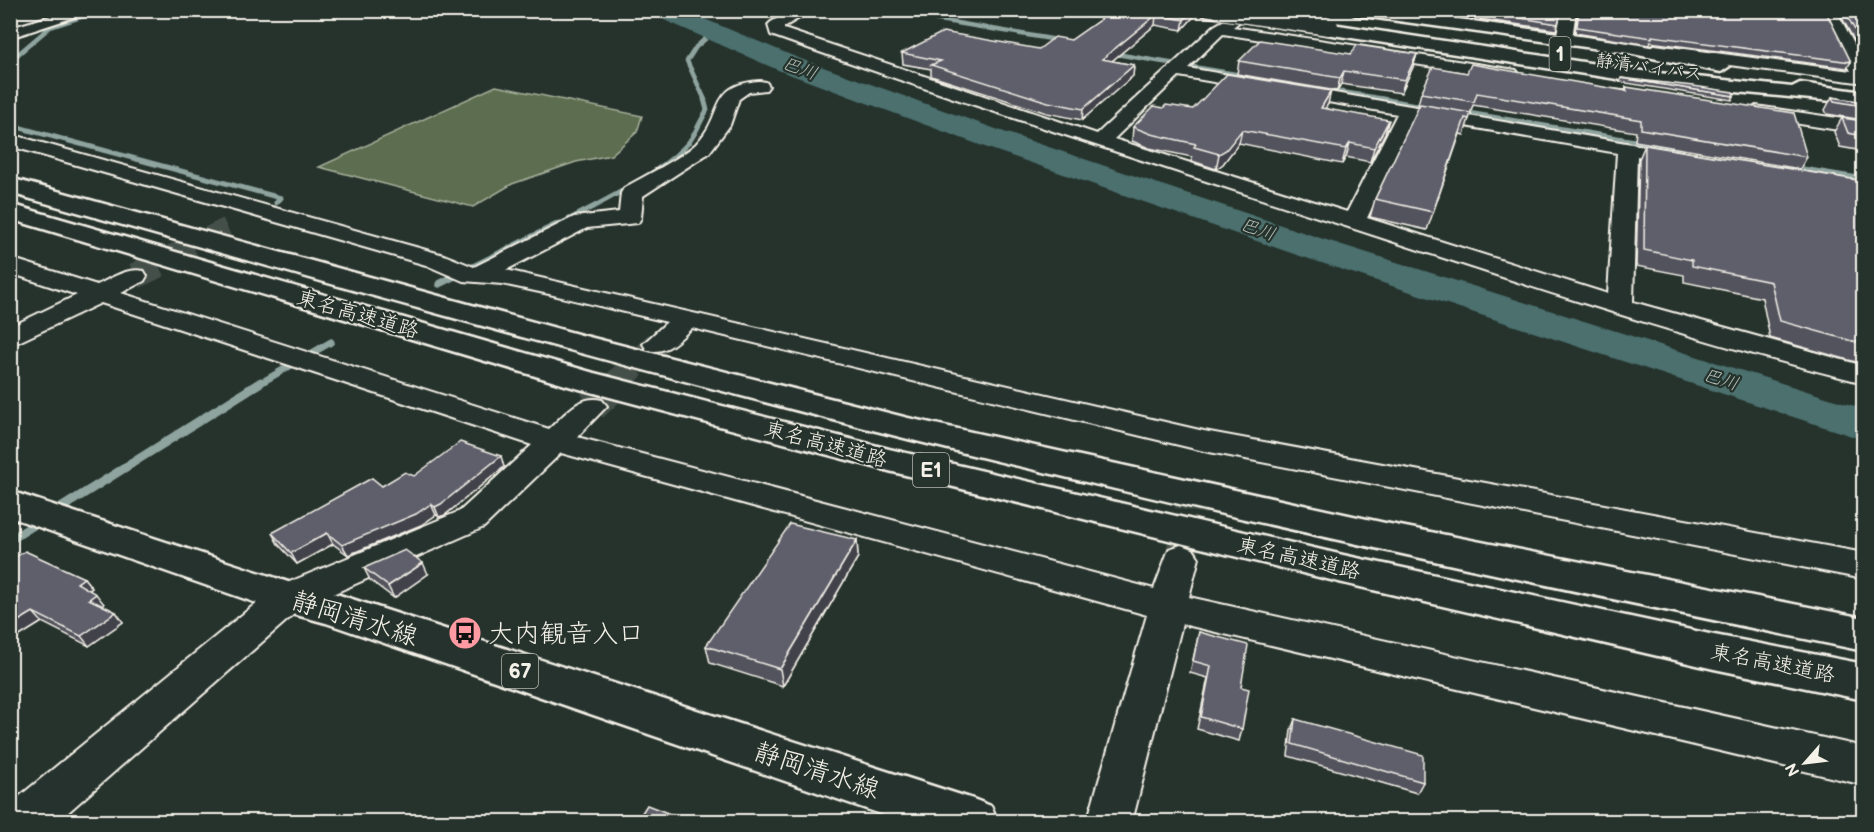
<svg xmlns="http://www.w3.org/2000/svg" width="1874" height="832" font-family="'Balsamiq Sans','Klee One',sans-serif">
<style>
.green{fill:#5c6e50;stroke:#a8b09c;stroke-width:1.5}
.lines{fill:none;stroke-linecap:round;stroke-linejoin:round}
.stream-far3{stroke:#8fa49f;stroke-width:4.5}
.stream-far2{stroke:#8fa49f;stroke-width:5}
.stream-far1{stroke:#8fa49f;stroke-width:7}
.stream{stroke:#8fa49f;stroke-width:9}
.river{fill:#4b706e;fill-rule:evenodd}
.minor-tunnel-far1{stroke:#455049;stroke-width:26;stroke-dasharray:26 13;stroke-linecap:butt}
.minor-tunnel{stroke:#455049;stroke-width:32;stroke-dasharray:32 16;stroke-linecap:butt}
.minor-casing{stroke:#f4f1e8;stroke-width:4}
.major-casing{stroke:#f4f1e8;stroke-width:5}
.highway-casing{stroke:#f4f1e8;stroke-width:5}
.minor{fill:#26332d;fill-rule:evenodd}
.major{fill:#26332d;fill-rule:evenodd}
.highway{fill:#26332d;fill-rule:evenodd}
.highway-bridge-casing{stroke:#f4f1e8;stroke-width:20;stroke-linecap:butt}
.highway-bridge{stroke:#26332d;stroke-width:18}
.wall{fill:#52525d;stroke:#f4f1e8;stroke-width:1.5}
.shaded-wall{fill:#42424c;stroke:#f4f1e8;stroke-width:1.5}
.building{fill:#5f5f6c;stroke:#f4f1e8;stroke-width:1.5}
.labels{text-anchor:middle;stroke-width:4.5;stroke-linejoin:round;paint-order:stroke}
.far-street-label{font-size:18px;fill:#f4f1e8;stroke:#26332d}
.far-water-label{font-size:18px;font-style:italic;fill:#b0bdb7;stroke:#26332d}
.shield{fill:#26332d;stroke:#b6b8b0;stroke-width:1.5}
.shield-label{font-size:20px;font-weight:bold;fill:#f4f1e8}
.street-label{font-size:21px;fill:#f4f1e8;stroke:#26332d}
.near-street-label{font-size:26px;fill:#f4f1e8;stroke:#26332d}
.near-poi-label{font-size:26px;fill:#f4f1e8;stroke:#26332d;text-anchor:start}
</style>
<rect width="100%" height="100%" fill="#26332d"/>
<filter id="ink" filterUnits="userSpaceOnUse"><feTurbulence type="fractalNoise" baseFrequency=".0167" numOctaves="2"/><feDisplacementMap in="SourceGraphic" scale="12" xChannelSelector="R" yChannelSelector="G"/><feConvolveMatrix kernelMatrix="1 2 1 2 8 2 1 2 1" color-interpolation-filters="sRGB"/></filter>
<g filter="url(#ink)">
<path class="green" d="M496 86 642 116 637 132 611 155 576 162 512 184 473 207 319 167Z"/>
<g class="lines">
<path class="stream-far3" d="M880 10 1063 41
M1110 53 1390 100
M10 61 50 27 102 10
M705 100 687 61 696 47 712 33"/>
<path class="stream-far2" d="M1381 99 1429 107
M1462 112 1683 149
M10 125 281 198 276 203
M1791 167 1864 179
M556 226C593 207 663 173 689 142 696 133 701 120 707 110L704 99"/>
<path class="stream-far1" d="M439 284 559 224
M259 384 331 342"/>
<path class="stream" d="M10 540 261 382"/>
<path class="river" d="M650 10H683L798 58 1007 133 1320 238 1864 409V440L1294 254 985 147 778 70 653 15Z"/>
<path class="minor-tunnel-far1" d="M135 276 239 225
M615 384 657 344"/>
<path class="minor-tunnel" d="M592 406 617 382
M1181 558 1199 467"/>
<defs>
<path id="minor" d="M71 10H96L10 38V28Z
M793 10H813L784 27V29L1097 134 1214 26 1235 14 1243 19 1233 27 1516 70 1519 74 1516 78 1510 79 1223 34 1188 68 1690 154 1693 158 1690 162 1683 164 1637 156 1633 302 1864 366V383C1698 342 1535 288 1373 235 1172 170 971 106 771 35L768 25 771 22ZM1179 76 1397 114 1347 212 1114 139ZM1414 117 1617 153 1608 294 1367 218Z
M1562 10H1576L1572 39 1564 44 1556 39Z
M1821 10H1836L1864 63 1863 81 1857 82 1655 55 1647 50 1655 45 1851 71Z
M760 81 766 82 769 86 766 90 749 92 739 99 730 125 709 153 643 196 641 218 638 223 587 228 506 270 1204 431 1864 553V579L1204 451 692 328C678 340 667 355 647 350L643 344 667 322 549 294 502 284 463 281 426 265 10 146V134L444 255 474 267 574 217 619 212 621 193 624 188C644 176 680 159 696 144 725 115 708 84 760 81Z
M1756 106 1864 122V134L1749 116 1747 112Z
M10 258 97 285C112 278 127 267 144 271L147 276 144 281 121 293 549 429C565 415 579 394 602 400L607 406 577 437 1154 589 1169 549 1181 545 1193 549 1199 558 1189 597 1864 747V785L1182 624 1132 822H1087L1147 615 561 453 484 527 301 608 57 822H10V804L275 588 460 511 532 445 101 303 10 346V327L77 295 10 273Z"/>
<path id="major" d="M10 491 291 583 330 592 973 799 991 806 998 822H904L326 623 274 609 10 517Z"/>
<path id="highway" d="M1196 10H1240L1649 72 1792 87 1800 83 1864 92V104L1649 84 1204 15Z
M1347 10H1394L1628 43 1721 60 1730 66 1721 72 1628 53 1355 15Z
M10 178 581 335 908 418 1385 523 1864 618V651C1544 586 1225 518 908 439 607 363 309 278 10 193Z
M10 204 594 373 889 449 1343 555 1714 635 1864 664V700L1714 669 1343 583 889 471 572 387 10 219Z"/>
</defs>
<use href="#minor" class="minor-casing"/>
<use href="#major" class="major-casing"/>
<use href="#highway" class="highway-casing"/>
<use href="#minor" class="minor"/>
<use href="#major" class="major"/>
<use href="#highway" class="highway"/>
<defs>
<path id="highway-bridge" d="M1220 10 1329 26"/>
</defs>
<use href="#highway-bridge" class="highway-bridge-casing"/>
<use href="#highway-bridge" class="highway-bridge"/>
</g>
<path class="wall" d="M1114 10 1197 13 1182 30 1155 25 1112 61 1134 65 1133 76 1082 120 1047 113 931 76V69L903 64 902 53 1039 49 1071 40Z
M1482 10 1558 24 1556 30 1480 19Z
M1578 10H1825L1851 62 1847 68 1650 42 1649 45 1575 33Z
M1838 10H1863V57Z
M1351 54H1417L1413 67 1401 93 1341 84 1337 91 1237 74 1239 61Z
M1467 73 1625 90 1626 87 1807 157 1800 169 1635 141 1636 132 1473 105 1464 135 1460 134 1427 230 1370 217 1375 199 1420 105 1418 104 1421 93Z
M1621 78 1734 96 1732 100 1620 82Z
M1832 97 1863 102V120L1827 114 1825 110Z
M1328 104 1325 108 1385 133 1370 162 1346 157 1342 164 1239 143 1223 164 1216 169 1192 161V157L1149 148 1132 141 1133 127 1163 108 1193 109Z
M1842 118 1863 121V151L1840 147 1834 132Z
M1645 145 1863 181V364L1770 338 1762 298 1684 282V275L1636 266 1639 159Z
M504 467 445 515 439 517 436 515 421 525 348 555 333 544 297 564 278 544 272 533 382 486 414 476Z
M857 540 858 557 783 686 710 663 706 646Z
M10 561 84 578 92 588 89 590 104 604 102 605 116 612 123 622 89 646 42 622 10 642Z
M364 568 428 574 394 598 370 580Z
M1199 632 1241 687 1242 729 1239 741 1197 729 1208 678 1190 673Z
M1295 719 1423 782 1417 793 1288 756 1291 730Z"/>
<path class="shaded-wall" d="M1192 10H1197V13L1182 30 1184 20Z
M1156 15 1155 25 1101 70 1102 59Z
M1417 54 1413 67 1401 93 1405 80Z
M1134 65 1133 76 1082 120 1083 109Z
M1344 71 1341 84 1337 91 1340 78Z
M1331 91 1328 104 1317 121 1321 108Z
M1389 120 1385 133 1370 162 1374 148Z
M1242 130 1239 143 1223 164 1216 169 1219 154Z
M1350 143 1346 157 1342 164 1346 149Z
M501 456 504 467 445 515 439 517 435 507Z
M431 504 436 515 421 525 348 555 342 545Z
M327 533 333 544 297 564 291 553Z
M857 540 858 557 783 686 780 669Z
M423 563 428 574 394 598 388 586Z
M84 578 92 588 85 593 77 583Z
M96 594 104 604 97 609 89 599Z
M33 612 42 622 10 642V626Z
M116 612 123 622 89 646 81 636Z"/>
<path class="building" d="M1114 10H1192L1184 20 1156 15 1102 59 1134 65 1083 109 1048 102 931 65 941 61 902 53 943 32 1039 49 1055 37 1071 40Z
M1482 10H1561L1558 24 1482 12Z
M1579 10H1825L1851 62 1652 36V38L1577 27Z
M1844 10H1863V45Z
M1260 40 1351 54 1357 45 1417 54 1405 80 1344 71 1340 78 1239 61Z
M1471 64 1627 91 1626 87 1794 113 1807 157 1641 129V120L1477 93 1474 102 1421 93 1433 67 1467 73Z
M1227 74 1331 91 1321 108 1389 120 1374 148 1350 143 1346 149 1242 130 1226 150 1219 154 1194 147 1196 144 1151 134 1133 127 1154 106 1163 108 1166 105 1193 109Z
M1621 78 1693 86 1733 92 1734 96Z
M1832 97 1863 102V106L1834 101Z
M1420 104 1471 113 1469 119 1465 118 1433 212 1375 199Z
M1842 118 1863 121V136L1848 133Z
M1645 145 1863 181V344L1780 321 1771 282 1692 266V260L1644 250Z
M460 442 501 456 441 504 435 507 431 504 416 514 342 545 327 533 291 553 272 533 372 478 382 486 405 472 414 476Z
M790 524 857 540 780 669 706 646Z
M405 550 423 563 388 586 364 568Z
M25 551 84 578 77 583 96 594 89 599 116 612 81 636 33 612 10 626V561Z
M1199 632 1248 645 1241 687 1249 689 1242 729 1201 717 1211 666 1193 661Z
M1295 719 1423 755V782L1292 744Z
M647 805 691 822H636Z"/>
</g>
<defs>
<symbol id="bus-disc" viewBox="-11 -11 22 22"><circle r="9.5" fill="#ff9aa2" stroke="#26332d"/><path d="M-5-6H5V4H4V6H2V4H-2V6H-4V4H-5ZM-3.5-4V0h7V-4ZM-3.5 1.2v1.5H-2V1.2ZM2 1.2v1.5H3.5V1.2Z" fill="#111"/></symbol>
</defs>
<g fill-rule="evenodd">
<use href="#bus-disc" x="446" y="614" width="38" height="38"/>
</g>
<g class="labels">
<g class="far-street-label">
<text transform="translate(1649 67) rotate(8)" y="6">静清バイパス</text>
</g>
<g class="far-water-label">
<text transform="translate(800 68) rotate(21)" y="6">巴川</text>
<text transform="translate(1258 229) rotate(19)" y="6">巴川</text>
<text transform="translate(1721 379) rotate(18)" y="6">巴川</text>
</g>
<g class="shield">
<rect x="1549.5" y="37" width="21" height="34" rx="4.5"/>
<rect x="913" y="453" width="36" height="34" rx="4.5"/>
<rect x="502" y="654" width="36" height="34" rx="4.5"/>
</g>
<g class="shield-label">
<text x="1560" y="61">1</text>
<text x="931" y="477">E1</text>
<text x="520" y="678">67</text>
</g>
<g class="street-label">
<text transform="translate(358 314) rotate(16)" y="7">東名高速道路</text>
<text transform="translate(826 444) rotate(15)" y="7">東名高速道路</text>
<text transform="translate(1299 558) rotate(13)" y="7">東名高速道路</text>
<text transform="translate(1773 663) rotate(11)" y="7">東名高速道路</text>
</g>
<g class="near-street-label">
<text transform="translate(355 618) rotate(17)" y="9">静岡清水線</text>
<text transform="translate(817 770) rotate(18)" y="9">静岡清水線</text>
</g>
<g class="near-poi-label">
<text x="488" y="642">大内観音入口</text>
</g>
</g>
<rect width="1874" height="832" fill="none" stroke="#26332d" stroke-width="36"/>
<rect x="18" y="18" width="1838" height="796" fill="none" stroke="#f4f1e8" stroke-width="2" filter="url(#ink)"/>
<g transform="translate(1805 763) rotate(242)" stroke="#26332d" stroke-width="4.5" paint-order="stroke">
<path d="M0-4.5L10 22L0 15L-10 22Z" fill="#f4f1e8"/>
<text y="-9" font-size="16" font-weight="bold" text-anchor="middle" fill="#f4f1e8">N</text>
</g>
</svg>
